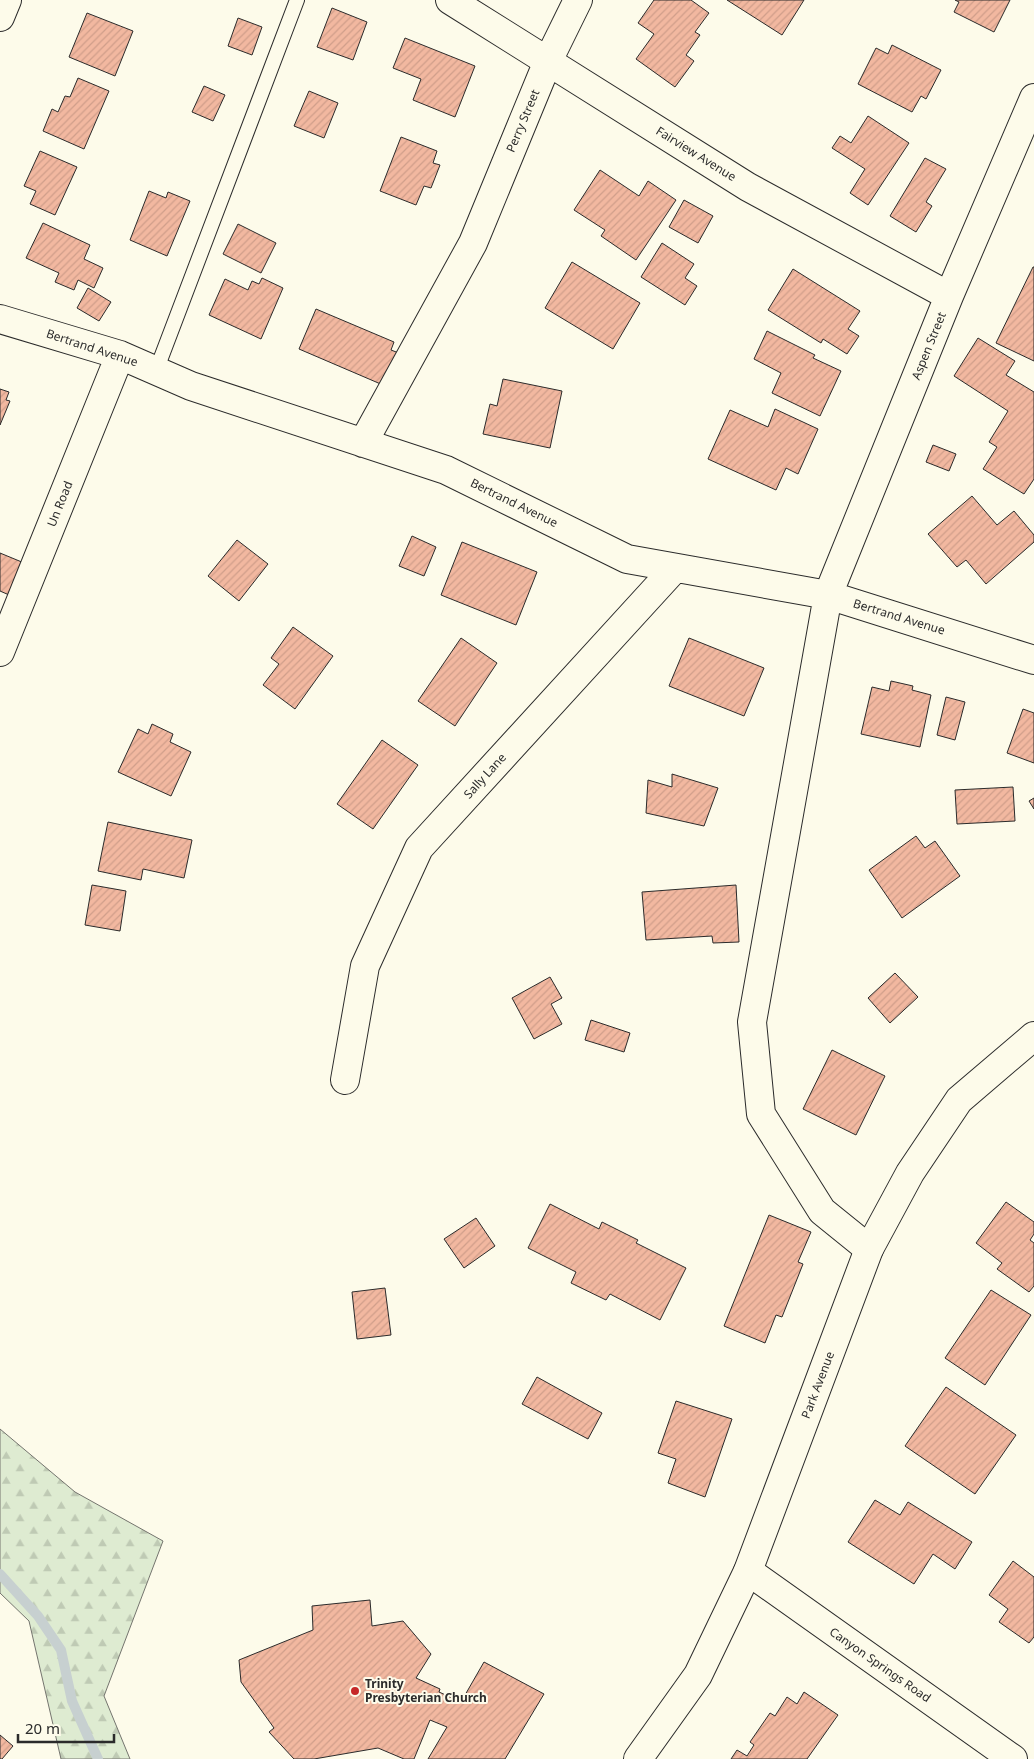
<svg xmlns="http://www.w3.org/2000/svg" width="1034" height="1759" font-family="'Noto Sans',sans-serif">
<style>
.forest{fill:url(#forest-firs);stroke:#74746e}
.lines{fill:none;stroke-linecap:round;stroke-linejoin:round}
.stream{stroke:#c7d0d0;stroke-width:10}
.building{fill:url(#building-hatch);stroke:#2b2b2b}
.service-casing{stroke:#2b2b2b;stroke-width:16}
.minor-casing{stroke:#2b2b2b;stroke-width:30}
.tertiary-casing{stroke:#2b2b2b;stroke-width:30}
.service{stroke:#fdfbea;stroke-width:14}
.minor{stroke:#fdfbea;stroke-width:28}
.tertiary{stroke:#fdfbea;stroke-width:28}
.poi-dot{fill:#c62828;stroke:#fdfbea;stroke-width:2}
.labels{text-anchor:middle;stroke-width:4;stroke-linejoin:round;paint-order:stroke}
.street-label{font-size:12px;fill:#2b2b2b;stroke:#fdfbea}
.poi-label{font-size:12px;font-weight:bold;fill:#2b2b2b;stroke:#fdfbea;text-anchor:start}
</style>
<defs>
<pattern id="forest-firs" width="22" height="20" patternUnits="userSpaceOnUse" patternTransform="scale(1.25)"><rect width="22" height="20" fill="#deebd1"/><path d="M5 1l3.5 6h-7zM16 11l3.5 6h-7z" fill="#bfcab4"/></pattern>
<pattern id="building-hatch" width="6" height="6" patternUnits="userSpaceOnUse" patternTransform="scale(1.25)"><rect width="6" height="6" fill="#f2b8a0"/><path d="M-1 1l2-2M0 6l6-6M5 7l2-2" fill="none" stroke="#d09e8a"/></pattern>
</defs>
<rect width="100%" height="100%" fill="#fdfbea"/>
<path class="forest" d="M0 1429 75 1492 163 1541 104 1696 130 1759H61L29 1621 0 1593Z"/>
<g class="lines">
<path class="stream" d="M0 1574 38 1616 61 1650 72 1701 98 1759"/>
</g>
<path class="building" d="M654 0H691L709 13 695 32 700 35 686 55 694 61 675 87 636 59 654 34 638 23Z
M727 0H804L782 35Z
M955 0H1010L994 32 954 12 959 2Z
M332 8 367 22 353 60 317 47Z
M87 13 133 31 115 76 69 57Z
M238 18 262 27 252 55 228 46Z
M405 38 475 66 455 117 413 100 421 79 393 68Z
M892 45 941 70 926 99 921 96 912 112 858 84 876 48 888 54Z
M78 78 109 91 84 149 43 131 52 109 58 112 65 96 70 97Z
M204 86 225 95 213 121 192 112Z
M309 91 338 103 324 138 294 126Z
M868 116 909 143 868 205 850 193 865 169 832 148 840 136 851 143Z
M401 137 437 151 433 163 440 165 431 188 424 186 416 205 380 191Z
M40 151 77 167 55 215 30 204 36 191 24 186Z
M925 158 946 169 926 202 932 206 916 232 890 216Z
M600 170 639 196 648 181 676 200 636 260 601 236 605 230 574 210Z
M149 191 166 198 168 192 190 201 167 256 130 240Z
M684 200 713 216 698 243 669 227Z
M43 223 90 245 84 259 103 268 94 288 78 280 74 290 55 282 59 273 26 258Z
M238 224 276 243 261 273 223 254Z
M662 243 694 264 685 278 697 286 685 305 641 277Z
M572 262 640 303 613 349 545 308Z
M1033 267H1034V361L996 343Z
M793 269 860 311 848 329 859 336 847 354 823 339 821 343 768 310Z
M262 278 283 288 261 339 209 315 225 279 248 290 252 281 259 284Z
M88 288 111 302 99 321 77 308Z
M316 309 394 342 391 350 404 355 390 388 299 349Z
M767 331 815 355 813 358 841 371 820 416 772 393 781 373 754 359Z
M978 338 1015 361 1006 375 1034 392V479L1024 494 983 469 997 447 989 442 1008 411 954 376Z
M503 379 562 391 550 448 483 434 490 404 497 406Z
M0 389 9 392 6 400 10 401 0 425Z
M775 409 818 429 798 474 786 468 776 490 708 459 730 410 768 427Z
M933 445 956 454 949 471 926 462Z
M972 496 997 525 1014 511 1034 535V542L986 584 966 560 957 567 928 534Z
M412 536 436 547 424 576 399 566Z
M237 540 268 564 239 601 208 576Z
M462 542 537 572 516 625 441 595Z
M0 553 29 565 16 598 0 591Z
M293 627 333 656 295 709 263 685 279 664 271 658Z
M461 638 497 663 455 726 418 701Z
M689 638 764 668 744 716 669 686Z
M891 681 913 686 912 690 931 695 920 747 861 734 872 687 889 691Z
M946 697 965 702 955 740 937 735Z
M1023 709 1034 713V763L1007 753Z
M152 724 173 734 170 742 191 752 171 796 118 772 138 729 148 734Z
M382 740 418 765 373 829 337 804Z
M672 774 718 788 704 826 646 813 648 780 672 787Z
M1013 787 1015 821 957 824 955 790Z
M1034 798V809L1029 801Z
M108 822 192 840 184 878 143 869 141 880 98 871Z
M916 836 925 848 935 841 960 876 902 918 869 870Z
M92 885 126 891 120 931 85 925Z
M736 885 739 942 713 943 712 936 646 940 642 892Z
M895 973 918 997 890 1023 868 998Z
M550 977 562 998 551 1004 562 1024 534 1039 512 998Z
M591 1020 630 1033 624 1052 585 1040Z
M832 1050 885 1076 856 1135 803 1109Z
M1006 1202 1034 1222V1234L1030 1240 1034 1243V1286L1029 1292 997 1269 1002 1263 976 1243Z
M550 1204 599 1229 602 1222 638 1240 636 1243 686 1268 660 1320 610 1294 606 1300 571 1283 576 1272 528 1248Z
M769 1215 811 1232 798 1262 803 1264 782 1317 776 1315 765 1343 724 1326Z
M476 1218 495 1246 464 1268 444 1239Z
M385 1288 391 1335 357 1339 352 1292Z
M991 1290 1031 1315 985 1385 945 1358Z
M537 1377 602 1413 588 1439 522 1404Z
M946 1387 1016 1435 975 1494 905 1446Z
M676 1401 732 1419 705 1497 668 1483 676 1459 658 1453Z
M875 1500 900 1515 908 1502 972 1542 955 1569 933 1554 914 1584 848 1542Z
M1013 1561 1034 1577V1637L1029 1643 999 1622 1008 1609 989 1595Z
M370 1600 372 1626 403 1621 431 1654 416 1678 440 1689 439 1692 461 1702 484 1662 544 1694 505 1759H428L447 1727 430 1720 414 1759H404L378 1748 314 1759H294L269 1732 274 1728 241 1682 239 1660 313 1630 312 1606Z
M804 1692 838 1715 807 1759H731L737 1750 747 1756 754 1745 750 1742 770 1713 775 1716 787 1697 797 1704Z
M0 1735 13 1746 2 1759H0Z"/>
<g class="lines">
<defs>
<path id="service" d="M156 371 297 0"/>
<path id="minor" d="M450 0 748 187 949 296
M0 17 7 0
M0 319 120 355 191 386 446 470 627 559 828 595 1034 660
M363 443 473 243 548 61 578 0
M0 652 120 355
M345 1080 365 966 419 848 675 568
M869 1249 822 1211 761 1114 752 1022 828 595 949 296 1034 98
M748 1571 1013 1759"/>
<path id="tertiary" d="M638 1759 698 1675 748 1571 869 1249 910 1173 959 1100 1034 1036"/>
</defs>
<use href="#service" class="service-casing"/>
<use href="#minor" class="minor-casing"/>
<use href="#tertiary" class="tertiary-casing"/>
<use href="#service" class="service"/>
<use href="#minor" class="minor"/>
<use href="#tertiary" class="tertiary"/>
</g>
<circle class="poi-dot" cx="355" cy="1691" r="5"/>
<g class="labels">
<g class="street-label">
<text transform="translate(523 121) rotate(-67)" y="4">Perry Street</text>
<text transform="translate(696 154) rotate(32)" y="4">Fairview Avenue</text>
<text transform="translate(929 346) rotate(-68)" y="4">Aspen Street</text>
<text transform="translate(92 348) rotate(18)" y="4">Bertrand Avenue</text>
<text transform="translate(514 503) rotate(26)" y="4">Bertrand Avenue</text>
<text transform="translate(60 504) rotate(-68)" y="4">Un Road</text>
<text transform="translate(899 617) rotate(17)" y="4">Bertrand Avenue</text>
<text transform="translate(485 776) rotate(-48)" y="4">Sally Lane</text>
<text transform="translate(818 1385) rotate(-69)" y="4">Park Avenue</text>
<text transform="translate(880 1665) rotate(35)" y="4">Canyon Springs Road</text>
</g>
<g class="poi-label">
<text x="365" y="1688">Trinity<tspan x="365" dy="14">Presbyterian Church</tspan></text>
</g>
</g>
<path d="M18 1734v8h96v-8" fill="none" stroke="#2b2b2b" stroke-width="2.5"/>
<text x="25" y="1734" font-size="15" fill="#2b2b2b" stroke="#fdfbea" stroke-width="4" paint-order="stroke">20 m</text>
</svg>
